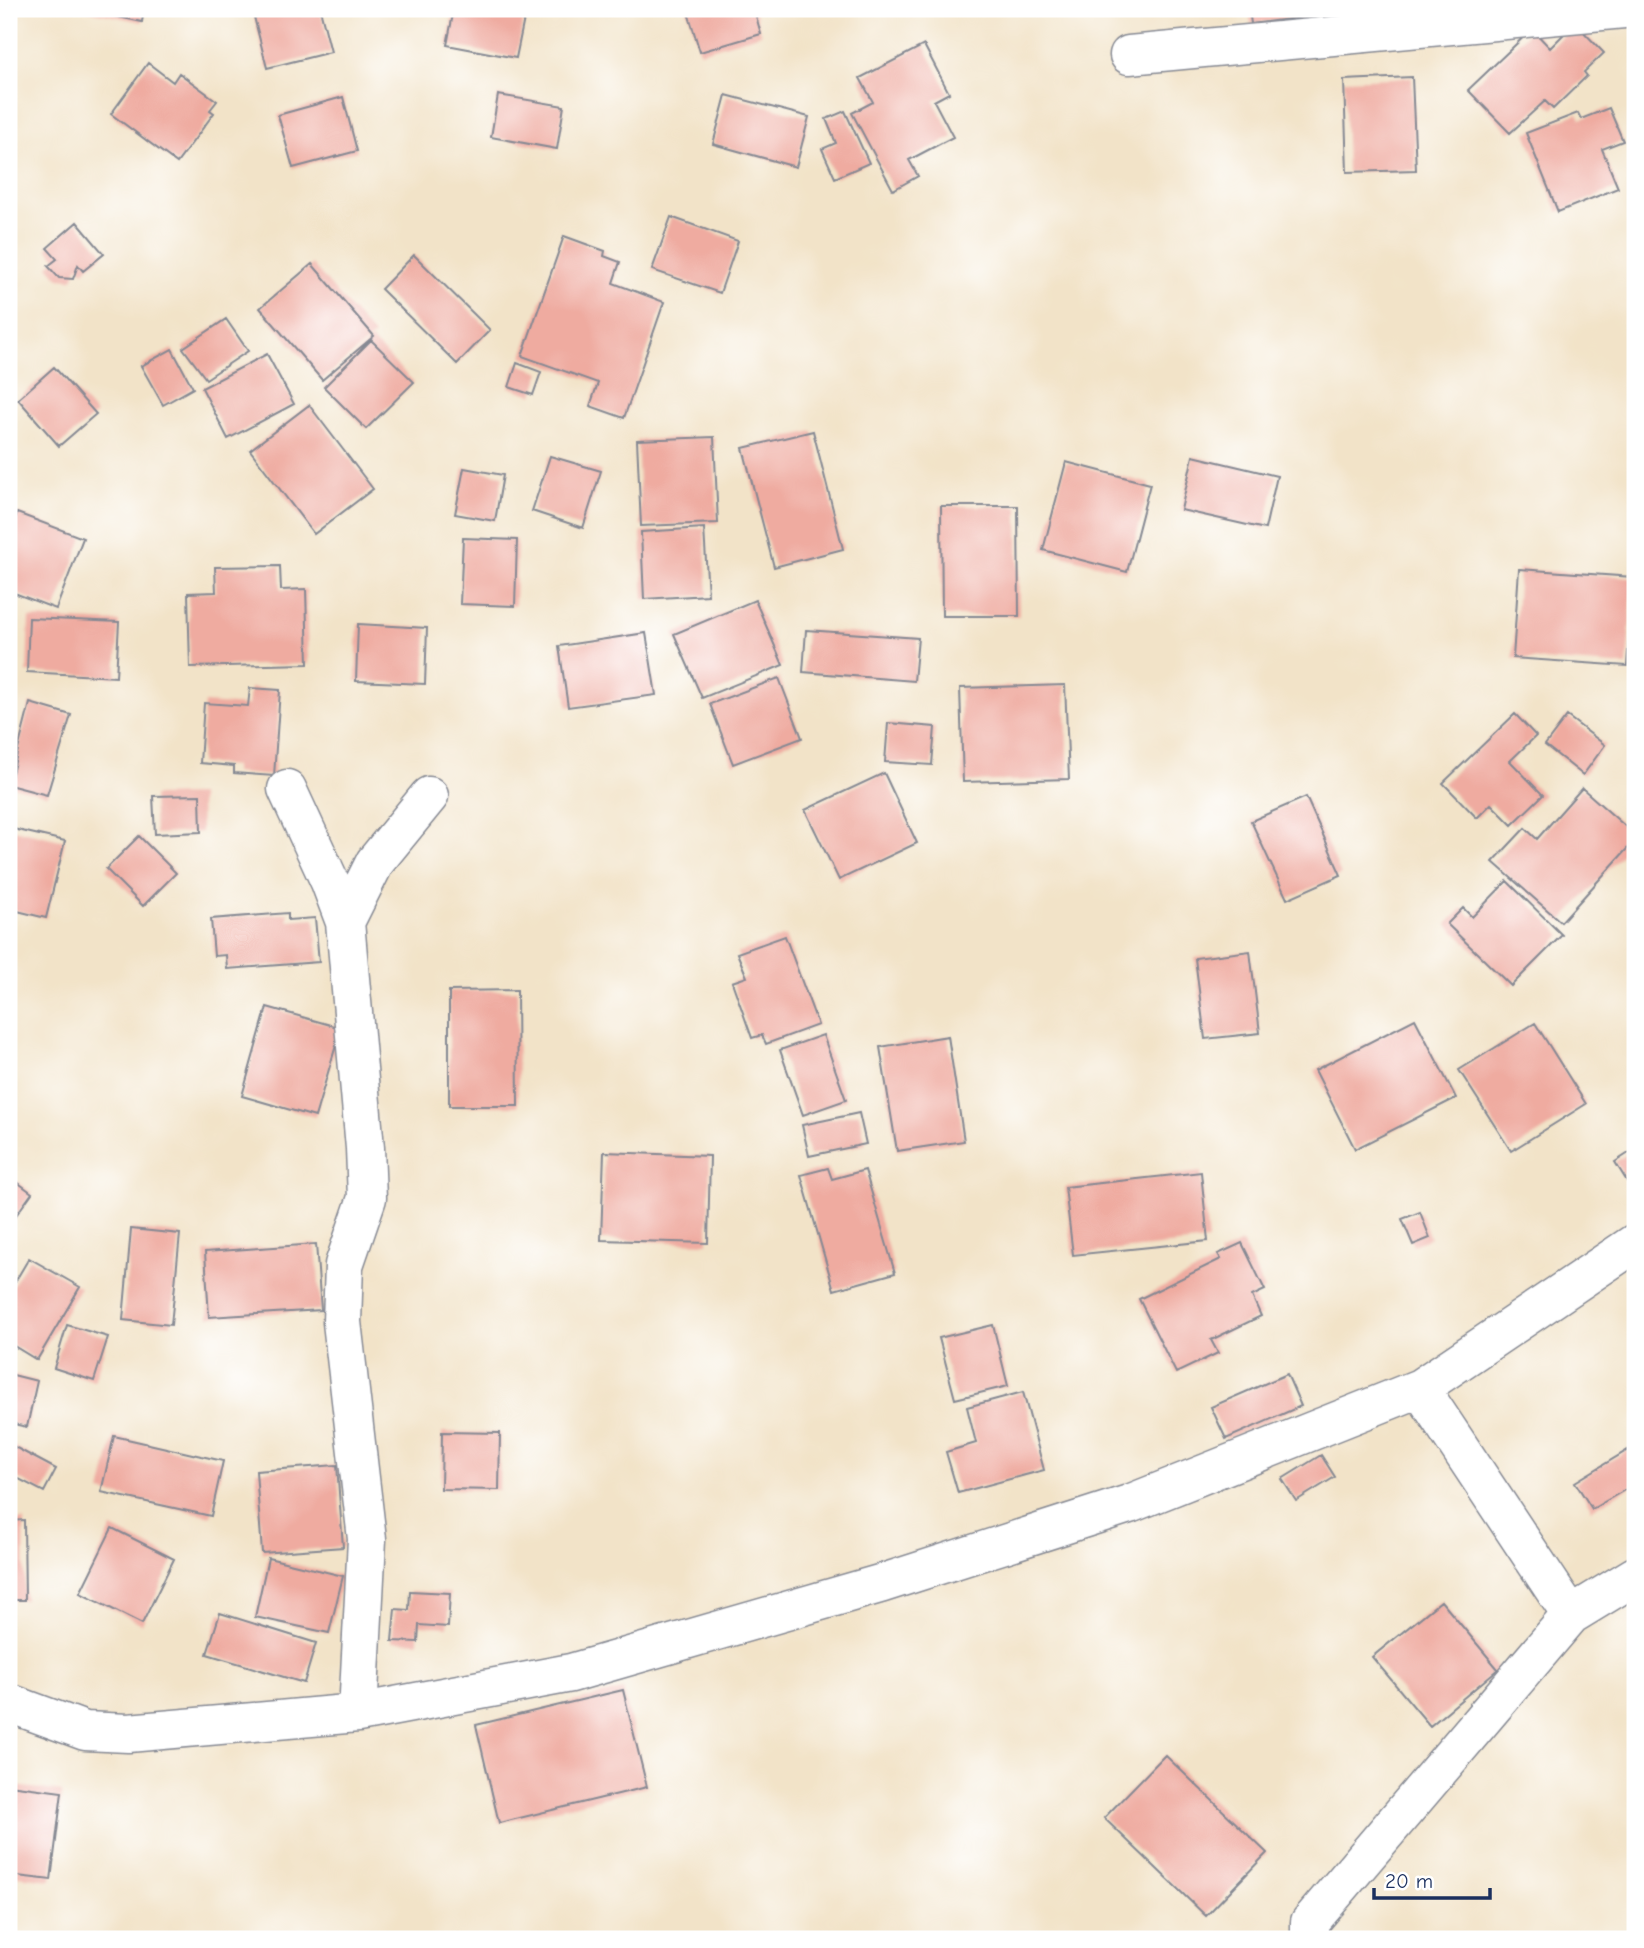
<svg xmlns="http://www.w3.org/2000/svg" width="1644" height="1948" font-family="'Comic Neue',sans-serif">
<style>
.building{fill:#efaba0}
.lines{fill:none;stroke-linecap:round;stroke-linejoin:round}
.minor-casing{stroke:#868993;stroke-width:41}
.minor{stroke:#fff;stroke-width:38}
</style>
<rect width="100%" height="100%" fill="#fff"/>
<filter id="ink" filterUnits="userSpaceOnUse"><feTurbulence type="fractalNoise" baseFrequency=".0143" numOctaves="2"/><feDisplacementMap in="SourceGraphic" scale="14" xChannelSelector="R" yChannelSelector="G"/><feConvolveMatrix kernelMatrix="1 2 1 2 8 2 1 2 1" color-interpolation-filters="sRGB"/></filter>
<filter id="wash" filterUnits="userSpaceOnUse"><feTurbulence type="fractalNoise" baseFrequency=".00686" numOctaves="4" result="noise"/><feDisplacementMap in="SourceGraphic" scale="28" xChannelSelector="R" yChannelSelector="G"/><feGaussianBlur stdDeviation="1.57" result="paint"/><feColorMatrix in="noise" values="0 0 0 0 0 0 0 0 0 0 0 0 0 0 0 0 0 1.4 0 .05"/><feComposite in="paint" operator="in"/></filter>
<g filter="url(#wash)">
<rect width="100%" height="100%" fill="#f2e3c8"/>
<g id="blocks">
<path class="building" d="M81 9H144L142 22Z
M252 9H320L331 52 267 68Z
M454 9H526L516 58 447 45Z
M687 9H754L761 34 700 52Z
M1249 9H1358V10L1251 24Z
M1575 23 1604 53 1584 72 1587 76 1553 109 1545 101 1510 133 1468 90 1532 29 1550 48Z
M924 45 949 93 934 101 953 137 909 160 918 176 893 190 852 113 873 102 860 78Z
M148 63 173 82 179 73 217 101 210 110 214 113 177 163 111 114Z
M1412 77 1416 170 1347 172 1344 80Z
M498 95 564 106 557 149 491 137Z
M726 95 809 117 796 167 713 144Z
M343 97 357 151 293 168 278 115Z
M1609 108 1623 141 1602 149 1618 188 1558 212 1526 133 1578 113 1581 119Z
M845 111 869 163 835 178 822 149 836 143 826 119Z
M671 217 738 241 720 293 652 270Z
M77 222 104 254 83 271 78 265 73 279 59 278 48 266 57 259 47 248Z
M564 236 605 251 604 256 620 262 613 283 664 302 624 418 590 406 598 383 522 356Z
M414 255 490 330 457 364 381 289Z
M312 264 374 336 322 380 260 308Z
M226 319 248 351 206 379 183 348Z
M371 340 414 382 366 429 324 387Z
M172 349 193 388 163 405 141 366Z
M267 354 294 404 228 439 202 388Z
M517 363 541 372 533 395 509 387Z
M54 367 96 414 59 446 18 399Z
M309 405 373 489 314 534 250 450Z
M813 431 843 549 774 567 743 448Z
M714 437 718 523 641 526 637 440Z
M550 456 601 471 583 528 532 511Z
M1193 456 1277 476 1265 529 1181 510Z
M1066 462 1150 484 1127 572 1043 550Z
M464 468 503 475 495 521 455 514Z
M941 506H1018L1019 616H942Z
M17 513 83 538 56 609 9 591V535Z
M704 528 708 595 644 599 641 532Z
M463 538 517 540 515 606 460 604Z
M280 566 281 590 306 589 308 664 190 667 188 593 216 592 215 567Z
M1519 569 1633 577 1627 666 1513 658Z
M755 600 783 665 702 698 674 634Z
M29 618 119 622 116 677 27 672Z
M358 624 427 628 425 684 356 681Z
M806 630 918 638 914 681 803 672Z
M646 633 656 695 568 707 559 646Z
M779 678 802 738 733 764 710 704Z
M1065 685 1069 779 963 782 960 688Z
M250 688 280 690 274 776 234 773V766L200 763 204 703 248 706Z
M30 703 71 715 47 795 9 785Z
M1515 714 1536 736 1510 761 1543 795 1512 825 1491 804 1477 818 1443 783Z
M1567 716 1605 745 1583 775 1545 745Z
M888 723 935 727 932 765 885 762Z
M884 773 917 843 839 880 805 810Z
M1582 788 1635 835V840L1561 922 1493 862 1525 828 1537 839Z
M200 795 201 832 155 834 153 796Z
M1306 797 1341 875 1287 899 1251 821Z
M9 828 65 841 46 918 9 909Z
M139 836 176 873 143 906 106 869Z
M1507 881 1562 935 1511 986 1447 924 1463 908 1472 917Z
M288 913V920L315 918 319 962 227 969 226 955 214 956 211 919Z
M785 936 818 1025 766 1044 762 1035 752 1038 732 982 747 977 737 953Z
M1250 951 1260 1033 1205 1039 1195 958Z
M517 990 518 1106H449V991Z
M267 1007 341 1028 315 1117 242 1096Z
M1415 1019 1456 1098 1355 1149 1315 1070Z
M1535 1023 1586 1104 1511 1151 1459 1070Z
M823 1035 846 1100 803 1115 780 1050Z
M948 1036 964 1141 897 1151 880 1047Z
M859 1113 866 1144 809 1156 802 1125Z
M1635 1149V1194L1615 1162Z
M604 1152 710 1156 708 1243 601 1240Z
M828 1168 832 1179 865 1170 895 1273 834 1290 801 1175Z
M1201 1172 1208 1241 1073 1255 1065 1187Z
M9 1176 32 1193 9 1225Z
M1420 1212 1430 1238 1413 1245 1402 1219Z
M131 1229 180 1234 171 1325 123 1320Z
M1242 1243 1265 1290 1252 1296 1261 1316 1211 1340 1218 1353 1176 1373 1139 1299 1221 1259 1218 1254Z
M316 1244 321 1310 209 1317 205 1252Z
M29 1258 80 1287 37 1360 9 1343V1292Z
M67 1325 108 1337 94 1381 54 1368Z
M993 1325 1008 1386 955 1399 939 1338Z
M9 1374 37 1381 27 1427 9 1423Z
M1287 1374 1301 1406 1226 1439 1211 1407Z
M1023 1392 1044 1470 958 1493 946 1452 976 1443 967 1407Z
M442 1432 500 1433 499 1490 441 1489Z
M114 1436 223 1461 211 1516 101 1492Z
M9 1444 56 1469 44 1492 9 1474Z
M1628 1450 1635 1462V1484L1592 1509 1575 1482Z
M1321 1455 1335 1477 1296 1501 1282 1479Z
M337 1465 343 1547 262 1553 256 1471Z
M24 1520 25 1600H9V1521Z
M112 1528 174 1559 142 1624 80 1593Z
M268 1558 343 1576 329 1633 255 1617Z
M410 1591 450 1593 448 1627 419 1625 418 1642 392 1641 395 1609 409 1610Z
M1441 1601 1498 1669 1430 1726 1372 1657Z
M220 1613 316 1643 304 1683 207 1654Z
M623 1690 647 1787 499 1823 476 1725Z
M1165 1755 1267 1853 1206 1916 1104 1818Z
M9 1785 62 1792 51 1880 9 1875Z"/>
</g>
</g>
<g filter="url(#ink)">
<use href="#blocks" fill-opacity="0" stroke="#868993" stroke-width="2"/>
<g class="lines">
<defs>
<path id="minor" d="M1129 55 1624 9
M287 789 330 882 345 922 365 1148 367 1198 344 1265 342 1322 367 1539 358 1713 571 1673 883 1583 1129 1504 1420 1388
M345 922 375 862 429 796
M1635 1243 1420 1388 1571 1615 1635 1576
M9 1703 85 1731 128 1733 358 1713
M1310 1939V1922L1571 1615"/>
</defs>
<use href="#minor" class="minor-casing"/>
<use href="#minor" class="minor"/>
</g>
</g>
<rect width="1644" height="1948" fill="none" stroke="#fff" stroke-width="35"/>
<path d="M1374 1888v10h116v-10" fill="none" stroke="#1b2f5e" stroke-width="3.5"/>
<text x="1385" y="1888" font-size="21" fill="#1b2f5e" stroke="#ffffff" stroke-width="5" paint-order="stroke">20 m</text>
</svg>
